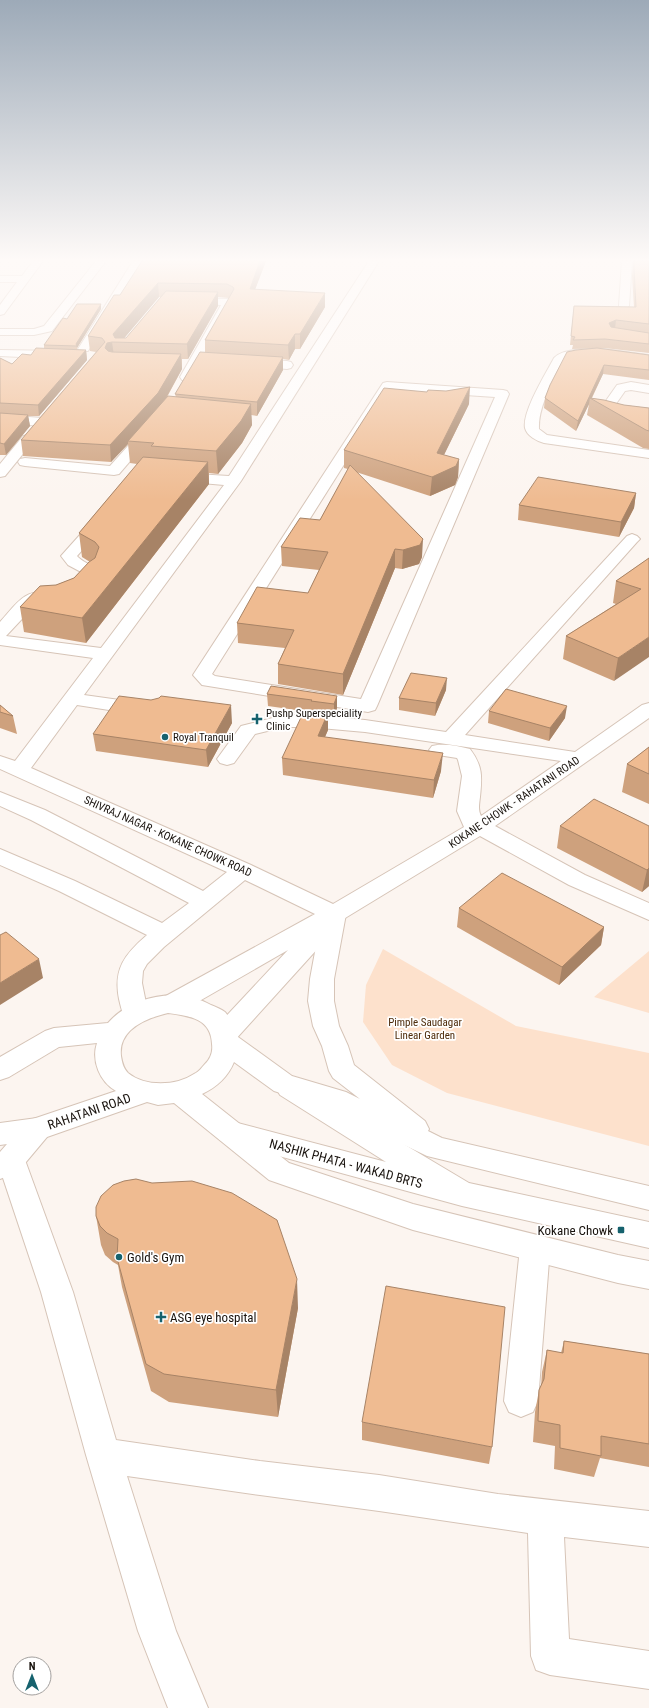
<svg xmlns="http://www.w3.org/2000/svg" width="649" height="1708" font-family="'Roboto Condensed',sans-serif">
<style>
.green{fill:#fde1cc}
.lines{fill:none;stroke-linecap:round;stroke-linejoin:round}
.minor-casing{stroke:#d6c4b7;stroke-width:2}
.major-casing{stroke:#d6c4b7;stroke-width:2}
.minor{fill:#fff;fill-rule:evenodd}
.major{fill:#fff;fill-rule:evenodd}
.wall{fill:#cea17d;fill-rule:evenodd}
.shaded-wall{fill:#a78366}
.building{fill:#efbb91;stroke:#a78366}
.poi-dot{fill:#16626e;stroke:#fff;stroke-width:1.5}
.labels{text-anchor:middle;stroke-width:3.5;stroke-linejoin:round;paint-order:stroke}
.poi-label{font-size:11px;fill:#18120d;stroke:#fff;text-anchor:start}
.street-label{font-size:11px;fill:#18120d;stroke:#fff}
.park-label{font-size:11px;fill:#4d2b0a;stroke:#fff}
.near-street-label{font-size:13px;fill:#18120d;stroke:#fff}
.near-poi-label{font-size:13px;fill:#18120d;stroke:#fff;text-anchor:start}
</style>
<rect width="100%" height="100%" fill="#fcf5f0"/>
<path class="green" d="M383 949 516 1026 649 1053V1146L447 1093 392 1065 363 1022 366 985Z
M649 951V1013L594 997Z"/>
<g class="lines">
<defs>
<path id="minor" d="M33 261H43L4 314 0 315V305L17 282H0V276H22Z
M96 261H106L52 331 34 335H0V329H34L44 326Z
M133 261H143L88 351H80L78 349Z
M369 261H379L241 481 84 695 141 703 148 705 151 709 148 713 141 715 77 705 31 768 251 865 333 904 464 827 457 811 462 776 458 760 457 758 432 754 429 750 432 746C444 743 458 746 470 749 483 766 482 777 480 797 479 805 478 810 481 816L561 761 365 732 309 727H284L255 734 234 763 227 765 220 763 217 759 241 726 284 715H309L365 720 446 732 627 536 632 534 637 536 640 539 637 542 465 735 575 752 642 705 649 703V718L495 826 585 875 649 903V920L569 885 480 836 332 926 334 929 330 935 234 1041 225 1044 216 1041 212 1034 216 1027 288 950 182 1011 173 1013 164 1011 160 1004 164 997 315 914 245 880 164 947 147 964 143 971 142 983 148 1013 144 1020 135 1022 126 1020C122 1013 121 1007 119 999 113 969 125 954 147 935L59 891 0 865V849L75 881 162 923 189 903 31 820 0 806V792L45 810 203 891 227 872 0 769V756L15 761 93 658 0 645V622C15 606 25 587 50 593L52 597 50 601 37 603 6 636 101 648 224 485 179 481 174 480 172 477 174 474 179 473 229 476Z
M622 261H632L629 306 624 309 619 306Z
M188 298 228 299 233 302 192 377 190 380H182L180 377 221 305 184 303 183 301 184 299Z
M580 349H604L649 355V363C622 359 591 350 565 360 554 381 538 405 539 429L547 435 649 450V458L544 443C537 441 527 436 525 428 522 412 546 373 554 358 560 351 572 351 580 349Z
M0 350 62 351 66 353 68 355 66 357 62 359 0 356Z
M254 359 287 361 291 362 293 365 291 368 287 369 250 366 248 363 250 360Z
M387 382 503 390 507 391 509 394 377 706 375 710 368 712 202 685 193 675 381 386 383 383ZM391 390 495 397 361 699 215 676 212 674Z
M631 382 649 385V393L631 390 625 391 611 411 649 416V424C637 422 604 422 598 412L617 385Z
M0 415 43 418 48 419 50 422 48 425 43 426 0 423Z
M149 427 154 428 156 431 119 474 114 475 25 466 20 465 18 462 20 459 25 458 110 466 144 428Z
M28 435 33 436 35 439 5 476 0 477V464L23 436Z
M100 516 105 518 108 521 77 556C85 566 115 570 91 586 85 591 81 592 73 590L71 587 83 577V573L68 565 61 556 95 518Z
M289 1077 298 1081 469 1183 649 1222V1248L462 1206 220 1140 216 1132 220 1124 230 1121 386 1162 280 1095 276 1088 280 1081Z
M37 1118 47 1121 51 1129 47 1137 37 1140 0 1145V1123Z
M11 1148 21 1152 25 1160 73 1292 116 1440 260 1461 379 1475 498 1494 649 1511V1547L564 1537 569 1639 649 1651V1689L550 1675 536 1670 531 1656 528 1533 379 1511 260 1495 127 1476 176 1631 208 1708H168L138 1631 86 1455 41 1292 0 1169 1 1152Z
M535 1235 546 1239 550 1248 538 1401 533 1412 521 1417 509 1412 504 1401 520 1248 524 1239Z"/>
<path id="major" d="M334 906 342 908 346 914 334 979V1001L339 1026 348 1046 354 1065 425 1121 429 1129 428 1131 442 1138 649 1186V1210L427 1156 328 1108 274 1091 234 1062C228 1077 217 1087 202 1094L289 1163 413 1204 618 1255 649 1261V1289L618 1283 413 1230 269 1180 174 1103 158 1105 147 1102 47 1137 21 1168 10 1175 0 1179V1152L27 1121 116 1091C100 1082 91 1061 97 1043L59 1047 9 1077 0 1080V1057L45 1031 54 1028 108 1023C132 995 179 987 211 1005 216 1007 221 1009 225 1012 230 1018 234 1027 238 1033V1037L292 1076 346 1092 360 1099 333 1078 329 1071 322 1046 313 1026 308 1001 310 979 322 914 326 908ZM168 1013C189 1016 211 1018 212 1044 213 1051 211 1058 205 1064 202 1067 199 1072 194 1074 176 1086 145 1087 128 1073 123 1068 122 1062 121 1056 118 1029 147 1018 168 1013Z"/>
</defs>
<use href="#minor" class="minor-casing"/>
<use href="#major" class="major-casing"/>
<use href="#minor" class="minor"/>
<use href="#major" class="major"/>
</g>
<path class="wall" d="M142 261H266L255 289 325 307 300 349H295L289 360 283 359V370L257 416 251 415 252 425 242 443 218 474 209 473V484L86 643 24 632 20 607 56 585 74 578 90 562 82 557 79 533 137 464 130 463 128 444 111 462 23 456 21 440 96 352 90 351 88 336 120 295ZM159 297H161L126 338H124ZM218 297 229 298 205 340V352L175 394 176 397 166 399 182 369V359H188L218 306Z
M633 261H649V353L604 348 572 349 573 345H570L574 306 634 307 632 276Z
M101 309 77 348V350H86L87 360 39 416H28L30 426 6 455H0V358L12 364 31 355 44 349V345L67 319Z
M567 352 649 355V380L603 374 592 398 624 405 649 408V449L643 448 587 415 589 404 576 431 544 408 545 398Z
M469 404 444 455 459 459 458 477 455 485 430 496 356 472 422 557 419 564 402 569 395 568 343 695 278 684V664L285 648 238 643 237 623 308 593 319 570 282 566 281 547 320 520 348 469 344 468V450Z
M636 493 634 508 619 537 518 520 519 505Z
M649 558 614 681 563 659 566 636 616 604 613 603 616 581Z
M446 690 435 716 399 710V698Z
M267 694 337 696V708L334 716 328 715V730L325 737 441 771 433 798 283 775 282 758 310 712 268 706Z
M151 700 232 723 208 767 96 751 93 734Z
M0 705 13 716 17 734 0 728Z
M489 711 565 718 549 741 488 723Z
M649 747V804L622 792 627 764Z
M560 826H649V886L642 892 557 848Z
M459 908 604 927 601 945 559 985 457 927Z
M96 1216 298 1308 278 1417 169 1402 151 1391 122 1287 118 1265 113 1262 105 1255 101 1245Z
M564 1341 649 1354V1467L600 1458 594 1477 554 1469 555 1446 533 1442 535 1412 539 1390 541 1388 542 1372 547 1350 561 1353Z
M362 1422 492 1447 489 1464 362 1440Z"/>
<path class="shaded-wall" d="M260 261H266L250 303V289Z
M158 283 159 297 121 342H114L113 334Z
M218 292V306L188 359 187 344Z
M325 293V307L300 349V334Z
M101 304V309L77 348 76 344Z
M616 320 615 329 608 332 609 323Z
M295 334V349L289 360 288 345Z
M112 342 114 356 109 358 105 348 107 343Z
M86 350 87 360 39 416 38 405Z
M181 354 182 369 160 409 128 441V444L111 462 110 445Z
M283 357V370L257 416V402Z
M604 365 603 374 591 399 590 398 589 404 576 431 578 421Z
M470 387 469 404 436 471 437 453Z
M251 404 252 425 242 443 218 474 216 451Z
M28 415 30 426 6 455 4 444Z
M459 459 458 477 455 485 430 496 432 477Z
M208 462 209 484 86 643 82 618Z
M636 493 634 508 619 537 621 522Z
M423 539 422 557 419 564 402 569 403 550Z
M395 549V568L343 695V674Z
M649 637V657L614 681 618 658Z
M447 678 446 690 435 716 436 703Z
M337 696V708L334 716V704Z
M231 705 232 723 208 767 206 750Z
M567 706 565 718 549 741 550 728Z
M328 713V730L318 753V736Z
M443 753 441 771 433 798 434 780Z
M649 868V886L642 892 647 870Z
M604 927 601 945 559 985 562 967Z
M39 959 43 978 0 1005V983Z
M297 1279 298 1308 278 1417 276 1390Z"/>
<path class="building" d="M142 261H260L250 289 325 293 300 334H295L288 345 205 340 234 289 233 287 227 284 158 283 113 334 115 338H126L166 291 218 292 187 344 112 342 107 343 105 348 108 351 112 352 181 354 158 393 110 445 21 440 105 342 102 338 88 336 114 295H120Z
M634 261H649V324L616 320 609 323 611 327 649 333V344L605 339 573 340 575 337 571 336 574 306 636 307 634 268Z
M77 304H101L76 344 77 346 44 345 63 318 67 319Z
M36 348 86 350 38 405 0 403V358L12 364 22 354 31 355Z
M597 348 649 355V370L604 365 578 421 545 398 550 385 567 352 576 350Z
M200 352 283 357 257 402 175 394Z
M470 387 437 453 459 459 456 466 432 477 344 450 384 388 427 392 428 390 446 391Z
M168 396 251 404 241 421 216 451 151 446 154 443 128 441Z
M590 398 604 400 624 405 649 408V431L646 430Z
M0 413 28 415 4 444 0 443Z
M143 457 208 462 82 618 20 607 40 586 56 585 74 578 89 562 95 558 99 547 95 542 79 533Z
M350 465 423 539 420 545 403 550 395 549 343 674 278 664 294 630 237 623 257 587 308 593 328 552 281 547 300 518 320 520Z
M538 477 636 493 621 522 519 505Z
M649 558V637L618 658 566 636 641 589 616 581Z
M411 673 447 678 436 703 399 698Z
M271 686 337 696 334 704 311 701 312 700 267 694Z
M506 689 567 706 550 728 489 711Z
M119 696 151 700 159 698 161 696 231 705 206 750 93 734Z
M0 705 13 716 0 712Z
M304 711 328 713 318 736 443 753 434 780 282 758Z
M649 747V774L627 764Z
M594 799 649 826V868L647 870 560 826Z
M502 873 604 927 562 967 459 908Z
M6 932 39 959 0 983V935Z
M136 1179 152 1183 192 1181 232 1193 277 1220 297 1279 276 1390 164 1374 146 1364 117 1258 118 1239 107 1233 100 1226 96 1216V1207L101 1196 113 1185 124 1181Z
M386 1286 505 1307 492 1447 362 1422Z
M564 1341 649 1354V1444L601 1436V1456L560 1448V1425L538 1421 539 1390 544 1379 547 1350 563 1353Z"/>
<linearGradient id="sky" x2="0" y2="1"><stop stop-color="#9daab8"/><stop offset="0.52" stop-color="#fefaf8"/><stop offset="1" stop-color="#fefaf8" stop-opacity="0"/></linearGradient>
<rect width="649" height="500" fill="url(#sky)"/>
<g class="poi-dot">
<path d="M255 713h4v4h4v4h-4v4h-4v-4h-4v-4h4z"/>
<circle cx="165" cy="737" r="4"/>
<rect x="617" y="1226" width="8" height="8" rx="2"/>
<circle cx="119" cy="1257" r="4"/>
<path d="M159 1311h4v4h4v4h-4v4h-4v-4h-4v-4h4z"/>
</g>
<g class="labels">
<g class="poi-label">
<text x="266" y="717">Pushp Superspeciality<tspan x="266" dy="13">Clinic</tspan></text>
<text x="173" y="741">Royal Tranquil</text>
</g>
<g class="street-label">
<text transform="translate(514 802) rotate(-34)" y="4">KOKANE CHOWK - RAHATANI ROAD</text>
<text transform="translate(168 836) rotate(24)" y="4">SHIVRAJ NAGAR - KOKANE CHOWK ROAD</text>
</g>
<g class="park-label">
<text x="425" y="1026">Pimple Saudagar<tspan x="425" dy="13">Linear Garden</tspan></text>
</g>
<g class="near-street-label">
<text transform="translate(89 1111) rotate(-19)" y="5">RAHATANI ROAD</text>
<text transform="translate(346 1163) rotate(15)" y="5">NASHIK PHATA - WAKAD BRTS</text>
</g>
<g class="near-poi-label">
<text x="613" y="1235" text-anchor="end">Kokane Chowk</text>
<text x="127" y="1262">Gold's Gym</text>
<text x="170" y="1322">ASG eye hospital</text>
</g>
</g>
<g transform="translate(32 1676)"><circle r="19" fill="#ffffff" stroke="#a3a09e"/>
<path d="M0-3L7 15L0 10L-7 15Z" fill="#16626e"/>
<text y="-6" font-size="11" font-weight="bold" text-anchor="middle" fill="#18120d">N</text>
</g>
</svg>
